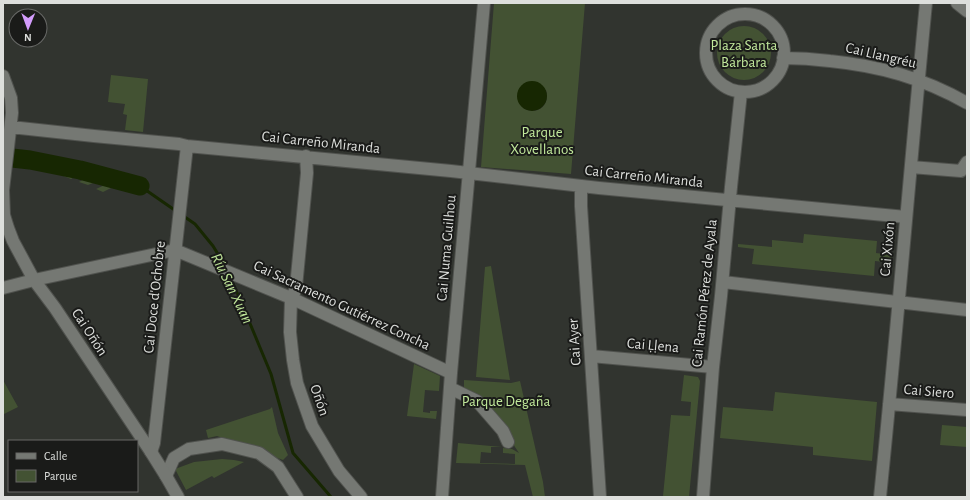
<svg xmlns="http://www.w3.org/2000/svg" width="970" height="500" font-family="'Alegreya Sans',sans-serif">
<style>
.green{fill:#435233;fill-rule:evenodd}
.water{fill:#172702}
.lines{fill:none;stroke-linecap:round;stroke-linejoin:round}
.stream{stroke:#172702;stroke-width:3}
.river{stroke:#172702;stroke-width:19}
.street-casing{stroke:#50524e;stroke-width:14}
.secondary-casing{stroke:#50524e;stroke-width:14}
.street{stroke:#757873;stroke-width:12}
.secondary{stroke:#757873;stroke-width:12}
.labels{text-anchor:middle;stroke-width:4;stroke-linejoin:round;paint-order:stroke}
.park-label{font-size:15px;fill:#c1e89b;stroke:#1a1b19}
.street-label{font-size:15px;fill:#dddfdc;stroke:#1a1b19}
.water-label{font-size:16px;font-style:italic;fill:#bfe599;stroke:#1a1b19}
</style>
<rect width="100%" height="100%" fill="#31342f"/>
<path class="green" d="M494 3H585L571 174 481 167ZM546 90C553 115 517 119 518 94Z
M717 53a27 27 0 1 1 54 0a27 27 0 1 1-54 0Z
M111 75 148 79 143 132 125 130 127 115 123 114 125 104 108 102Z
M54 172 70 173 77 175 71 179Z
M86 178 98 181 88 185 79 182Z
M107 184 115 186 103 192 96 189Z
M804 234 877 241 876 253 892 255V263L875 261 874 276 752 264 754 249 738 247V244L772 247V240L803 243Z
M491 266 510 380 476 377 485 267Z
M414 364 440 376 439 391 425 390 423 412 430 413V411H437L436 419 407 416Z
M684 375 698 377 700 381 689 497 663 496 671 415 690 416 691 402 681 401Z
M3 380 18 407 4 414 3 413Z
M464 380 511 383 520 381 543 482 545 497H533L525 465 456 463 458 443 502 447H491V453L481 452 480 463 515 464V454L503 453V448L512 449 519 453 513 444 464 388Z
M775 392 877 402 872 461 813 455V447L720 438 723 407 773 411Z
M272 407 278 433 288 455 283 460 217 436 208 438 206 430 270 409Z
M942 425 967 427V447L940 445Z
M222 459 234 460 244 462 214 478 212 476 186 490 175 469 194 462Z"/>
<path class="water" d="M517 96a15 15 0 1 1 30 0a15 15 0 1 1-30 0Z"/>
<g class="lines">
<path class="stream" d="M140 186 176 211
M182 215 195 224 213 246 221 259 225 267
M230 277 239 297 271 374 293 453 331 497"/>
<path class="river" d="M3 157 30 160 80 170 140 186"/>
<defs>
<path id="street" d="M957 3 967 11
M706 53a39 39 0 1 1 78 0a39 39 0 1 1-78 0Z
M783 58C799 58 814 59 830 61 880 66 923 78 967 103
M11 128H20L94 136 179 144 187 146 451 171 599 188 906 217
M306 156 307 173 296 287 295 291 291 298 290 332 293 360 297 383 312 426 339 471 361 497
M911 167 961 171 967 162
M581 186V206L600 497
M34 280 175 250 291 298 451 373
M723 282 967 310
M591 356 713 367
M450 388 477 401 503 431 508 442
M889 404 967 410
M151 452 154 443 187 146
M166 476 174 458 189 449 222 444 259 453 278 467 297 497
M442 497 451 373 484 3
M703 497 713 367 721 296 731 187 741 92
M880 497C897 332 910 168 926 3"/>
<path id="secondary" d="M3 76 11 98 12 113 3 190 4 215 8 228 13 241 34 280 55 308 151 452 166 476 178 497
M3 288 34 280"/>
</defs>
<use href="#street" class="street-casing"/>
<use href="#secondary" class="secondary-casing"/>
<use href="#street" class="street"/>
<use href="#secondary" class="secondary"/>
</g>
<g class="labels">
<g class="park-label">
<text x="744" y="50">Plaza Santa<tspan x="744" dy="17">Bárbara</tspan></text>
<text x="542" y="137">Parque<tspan x="542" dy="17">Xovellanos</tspan></text>
<text x="506" y="406">Parque Degaña</text>
</g>
<g class="street-label">
<text transform="translate(881 55) rotate(13)" y="5">Cai Llangréu</text>
<text transform="translate(321 142) rotate(6)" y="5">Cai Carreño Miranda</text>
<text transform="translate(644 176) rotate(6)" y="5">Cai Carreño Miranda</text>
<text transform="translate(446 248) rotate(-85)" y="5">Cai Numa Guilhou</text>
<text transform="translate(887 249) rotate(-85)" y="5">Cai Xixón</text>
<text transform="translate(704 293) rotate(-84)" y="5">Cai Ramón Pérez de Ayala</text>
<text transform="translate(154 297) rotate(-84)" y="5">Cai Doce d'Ochobre</text>
<text transform="translate(342 305) rotate(25)" y="5">Cai Sacramento Gutiérrez Concha</text>
<text transform="translate(90 332) rotate(57)" y="5">Cai Oñón</text>
<text transform="translate(574 342) rotate(-94)" y="5">Cai Ayer</text>
<text transform="translate(653 345) rotate(5)" y="5">Cai Ḷḷena</text>
<text transform="translate(929 391) rotate(5)" y="5">Cai Siero</text>
<text transform="translate(320 400) rotate(71)" y="5">Oñón</text>
</g>
<g class="water-label">
<text transform="translate(233 288) rotate(64)" y="6">Ríu San Xuan</text>
</g>
</g>
<rect width="970" height="500" fill="none" stroke="#dddfdc" stroke-width="8"/>
<rect x="8" y="440" width="130" height="52" fill="#1a1b19" stroke="#686967"/>
<rect x="16" y="453" width="20" height="6" fill="#757873" stroke="#686967"/>
<text x="44" y="460" font-size="12" fill="#dddfdc">Calle</text>
<rect x="16" y="470" width="20" height="12" fill="#435233" stroke="#686967"/>
<text x="44" y="480" font-size="12" fill="#dddfdc">Parque</text>
<g transform="translate(28 28) rotate(181)"><circle r="19" fill="#1a1b19" stroke="#686967"/>
<path d="M0-3L7 15L0 10L-7 15Z" fill="#d39cfc"/>
<text y="-6" font-size="11" font-weight="bold" text-anchor="middle" fill="#dddfdc">N</text>
</g>
</svg>
